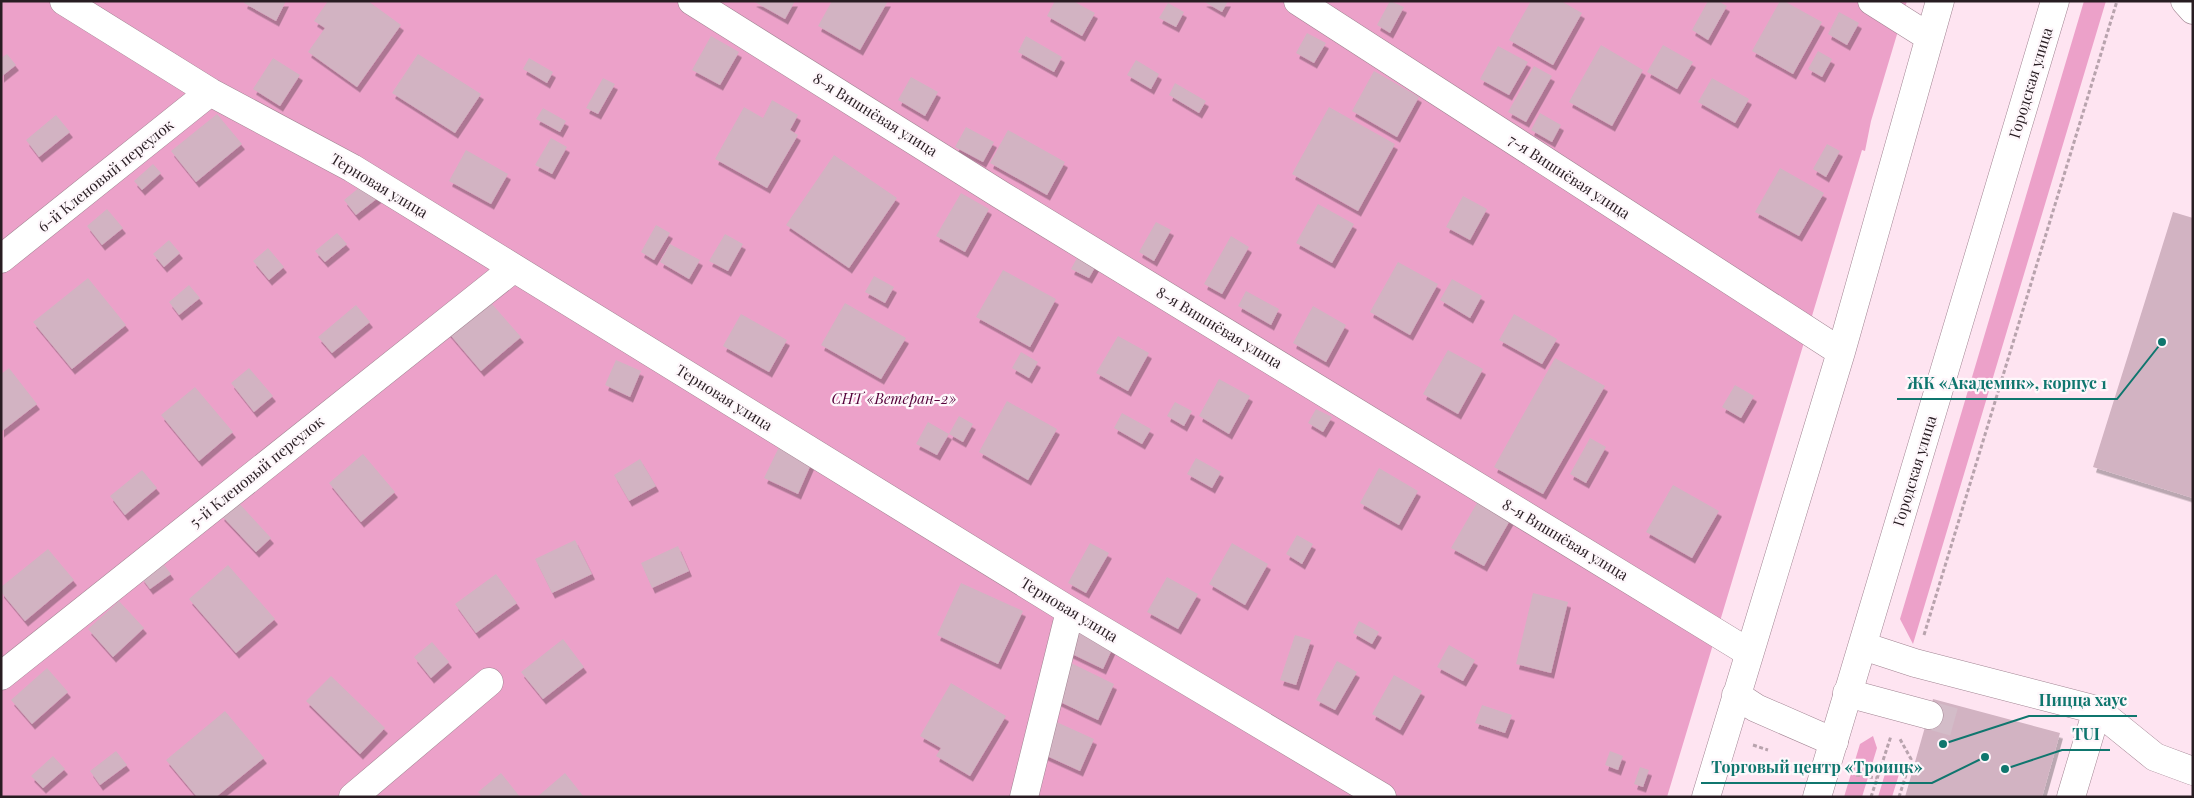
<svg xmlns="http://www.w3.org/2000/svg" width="2194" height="798" font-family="'Playfair Display',serif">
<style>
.green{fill:#eca1c9}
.building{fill:#d2b3c2;filter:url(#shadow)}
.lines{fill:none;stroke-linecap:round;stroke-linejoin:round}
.minor-tunnel{stroke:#d3bcc8;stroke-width:28;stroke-dasharray:28 14;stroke-linecap:butt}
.minor-casing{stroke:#a18492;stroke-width:29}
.major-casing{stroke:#a18492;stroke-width:29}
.path{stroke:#b8a3ad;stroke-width:3;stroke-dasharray:4 2.5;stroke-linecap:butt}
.minor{stroke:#fff;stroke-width:28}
.major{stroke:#fff;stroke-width:28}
.labels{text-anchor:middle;stroke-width:4.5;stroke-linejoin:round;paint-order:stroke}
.street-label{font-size:15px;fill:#281d22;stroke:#fef7fb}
.park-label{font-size:15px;font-style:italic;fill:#540039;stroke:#fef7fb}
.leader{fill:none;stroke:#0f766e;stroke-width:2}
.callout-dot{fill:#0f766e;stroke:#fef7fb;stroke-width:2}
.callout-label{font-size:16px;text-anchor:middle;font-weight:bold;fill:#0f766e;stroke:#fef7fb;stroke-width:4.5;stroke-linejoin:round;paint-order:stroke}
</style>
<defs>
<filter id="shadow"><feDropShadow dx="3" dy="5.5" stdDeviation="0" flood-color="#0004"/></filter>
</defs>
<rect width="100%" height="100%" fill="#fee4f1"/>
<path class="green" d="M1 1H1907L1871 121 1865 151 1862 150 1667 797H1Z
M2084 1H2106L1913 644 1900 619Z
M1873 736 1877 748 1862 797H1844L1860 744Z
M1888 764 1900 771 1892 797H1878Z"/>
<path class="building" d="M245 1H286L276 21 244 3Z
M328 1H368L401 25 357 87 308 52 325 28 314 21Z
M753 1H795L785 19Z
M832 1H888L860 50 818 26Z
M1055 1H1073L1095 13 1082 36 1047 16Z
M1203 1H1228L1222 12Z
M1390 1 1404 7 1390 33 1377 25Z
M1531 1H1561L1582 13 1553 65 1509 40Z
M1708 1H1718L1727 6 1708 40 1692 30Z
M1780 1H1784L1822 22 1793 74 1752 51Z
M1168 3 1184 12 1176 27 1159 18Z
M1839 12 1859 23 1847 45 1828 34Z
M1307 33 1326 43 1314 63 1296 53Z
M711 36 739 52 720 85 692 70Z
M1026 36 1062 57 1054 72 1018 52Z
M1601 45 1643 70 1612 126 1569 102Z
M1663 45 1693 62 1677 89 1647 72Z
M1498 46 1528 62 1509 95 1480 79Z
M1818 51 1832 59 1822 77 1808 69Z
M7 54 16 65 1 77V58Z
M418 54 481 94 455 133 392 93Z
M273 58 300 75 280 106 253 89Z
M529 58 553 72 547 83 523 69Z
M1136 60 1159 74 1151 89 1127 75Z
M1534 66 1552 76 1526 122 1508 112Z
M1374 71 1419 97 1397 137 1352 111Z
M911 77 938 92 925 116 898 100Z
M603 78 615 84 598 114 586 108Z
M1712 78 1749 99 1735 123 1698 102Z
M1175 83 1206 101 1199 113 1169 95Z
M772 100 798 115 790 130 798 135 767 188 715 159 744 107 763 118Z
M1329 107 1395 144 1358 211 1292 174Z
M543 108 566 121 560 132 536 119Z
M1540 113 1561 125 1552 142 1531 130Z
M217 114 242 144 196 182 171 151Z
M56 115 70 132 39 157 26 140Z
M966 127 994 142 983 162 955 147Z
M1008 130 1065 162 1047 195 990 163Z
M551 138 567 147 552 174 535 165Z
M1827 144 1840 151 1826 177 1813 169Z
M466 150 508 174 491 204 449 181Z
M834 155 897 198 849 268 786 225Z
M153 164 161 173 142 190 134 181Z
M1780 168 1824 193 1799 236 1755 212Z
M366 182 379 197 356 215 344 200Z
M961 193 989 209 965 252 936 236Z
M1463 196 1487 209 1470 240 1446 227Z
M1318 204 1354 224 1332 263 1296 243Z
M107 209 123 228 102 245 87 226Z
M2173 212 2193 218V498L2093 467Z
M1156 222 1171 230 1154 261 1139 252Z
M656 225 670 233 654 260 641 252Z
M337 233 347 244 325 262 315 251Z
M725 234 743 244 728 271 709 261Z
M1231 236 1249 247 1222 294 1204 284Z
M169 240 180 253 164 267 153 254Z
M670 244 700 260 689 279 660 262Z
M1083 247 1101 257 1089 278 1071 269Z
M268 248 284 267 269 280 253 261Z
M1398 262 1438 284 1410 335 1370 312Z
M1003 270 1056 299 1030 347 976 317Z
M874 276 894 287 885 303 865 292Z
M88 278 126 325 72 369 33 322Z
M1452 279 1482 296 1470 318 1440 300Z
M189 285 200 298 179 315 169 302Z
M1246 291 1279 309 1271 325 1238 306Z
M485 296 521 337 481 371 446 330Z
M845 303 906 338 881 379 821 345Z
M356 305 370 322 332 353 318 337Z
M1313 306 1346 325 1326 362 1293 343Z
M741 314 787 340 769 372 723 346Z
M1514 314 1557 339 1542 364 1499 340Z
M1118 336 1149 353 1128 391 1096 373Z
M1448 350 1483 369 1458 414 1423 394Z
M1021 352 1038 362 1029 378 1012 368Z
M1555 358 1605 386 1543 494 1494 467Z
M616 360 641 371 630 397 605 385Z
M9 368 37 404 1 432V374Z
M249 368 273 396 254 412 231 383Z
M1219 379 1250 396 1229 434 1199 416Z
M1735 385 1754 396 1741 418 1722 407Z
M195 387 233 432 199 461 161 415Z
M1007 401 1057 429 1028 480 979 452Z
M1175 402 1192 411 1184 426 1167 416Z
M1316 409 1332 417 1323 432 1308 423Z
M1122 413 1151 429 1142 444 1114 428Z
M959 416 973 424 963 442 949 434 937 455 916 444 928 422 949 434Z
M1590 438 1606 447 1586 483 1570 474Z
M779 447 812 462 798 494 764 478Z
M363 454 395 492 361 522 329 483Z
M1196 458 1221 472 1212 488 1187 474Z
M640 459 656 486 629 501 614 475Z
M1379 468 1418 491 1399 525 1360 503Z
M142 470 157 488 125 515 110 496Z
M1673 485 1719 511 1692 558 1646 532Z
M1481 496 1513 515 1484 566 1451 548Z
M237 501 271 538 256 552 221 515Z
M1297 535 1313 544 1302 564 1286 554Z
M575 540 592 574 552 593 535 559Z
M1090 543 1109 553 1086 593 1068 583Z
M1232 543 1268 564 1245 605 1209 584Z
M678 546 689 571 652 588 641 563Z
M48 549 74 580 25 621 1 592V587Z
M162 562 171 574 150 589 141 577Z
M228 565 275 619 236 653 189 599Z
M496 574 517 603 476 633 455 604Z
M1167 577 1198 594 1178 629 1147 612Z
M961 583 1023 611 998 664 937 635Z
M1533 593 1568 602 1551 673 1516 664Z
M119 601 144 628 113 657 88 629Z
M1359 621 1379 632 1372 644 1353 633Z
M1079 627 1115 643 1103 669 1068 652Z
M1295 635 1311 640 1296 685 1280 680Z
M563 639 584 667 543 699 521 672Z
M432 642 449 662 431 678 414 657Z
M1449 645 1475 660 1463 681 1437 667Z
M1337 661 1357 672 1335 710 1316 700Z
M1071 663 1114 684 1098 720 1054 699Z
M47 668 68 692 32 724 11 700Z
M1394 675 1422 691 1400 730 1372 714Z
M331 676 385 728 360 754 306 701Z
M951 683 1006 716 970 776 936 756 941 748 920 736Z
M1933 699 2060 733 2042 797H1905Z
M1482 705 1512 715 1505 733 1475 723Z
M225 711 264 758 216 797H197L166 760Z
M1050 719 1094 739 1080 771 1036 751Z
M116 751 127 765 100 785 90 771Z
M1610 751 1623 756 1618 770 1605 765Z
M53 756 65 769 43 788 31 776Z
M1640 767 1649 770 1643 787 1634 784Z
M501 773 520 797H482L478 792Z
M565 773 584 797H537Z"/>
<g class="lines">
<path class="minor-tunnel" d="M1929 715 1954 722"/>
<defs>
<path id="minor" d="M64 1 210 92 352 168 1070 611 1382 797
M692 1 1001 195 1748 652
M1298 1 1841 352
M1872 1 1929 37
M2185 1 2193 10
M1 259 210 92
M1863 646 1915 663 2097 710 2155 757 2193 771
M1 676 514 268
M1847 693 1929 715
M1736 695 1756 708 1834 742
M353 797 489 682
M1024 797 1070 611
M1706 797 1841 352 1940 1
M2071 797 2097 710"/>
<path id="major" d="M1817 797 2055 1"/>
</defs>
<use href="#minor" class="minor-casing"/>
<use href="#major" class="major-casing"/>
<path class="path" d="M1924 635 2117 1
M1753 745 1768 750
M1856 775 1877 778
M1871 797 1891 736
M1899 797 1911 759 1900 739"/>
<use href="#minor" class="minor"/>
<use href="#major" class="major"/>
</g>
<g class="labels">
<g class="street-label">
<text transform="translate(2031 83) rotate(-73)" y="5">Городская улица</text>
<text transform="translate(875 115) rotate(32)" y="5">8-я Вишнёвая улица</text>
<text transform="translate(106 176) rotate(-39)" y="5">6-й Кленовый переулок</text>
<text transform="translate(1569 177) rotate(33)" y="5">7-я Вишнёвая улица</text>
<text transform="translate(379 186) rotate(31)" y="5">Терновая улица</text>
<text transform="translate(1219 328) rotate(31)" y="5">8-я Вишнёвая улица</text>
<text transform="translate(724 398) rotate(32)" y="5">Терновая улица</text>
<text transform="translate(1915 471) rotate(-73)" y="5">Городская улица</text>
<text transform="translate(257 472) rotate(-39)" y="5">5-й Кленовый переулок</text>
<text transform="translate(1565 540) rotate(31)" y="5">8-я Вишнёвая улица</text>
<text transform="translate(1069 610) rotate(31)" y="5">Терновая улица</text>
</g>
<g class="park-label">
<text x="894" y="404">СНТ «Ветеран-2»</text>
</g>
</g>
<path class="leader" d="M2162 342L2117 399H1897M1943 744L2029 716H2137M2005 769L2062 750H2110M1985 757L1932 783H1701"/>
<g class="callout-dot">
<circle cx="2162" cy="342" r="5"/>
<circle cx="1943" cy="744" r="5"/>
<circle cx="2005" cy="769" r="5"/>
<circle cx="1985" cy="757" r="5"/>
</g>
<g class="callout-label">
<text x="2007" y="389">ЖК «Академик», корпус 1</text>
<text x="2083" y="706">Пицца хаус</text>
<text x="2086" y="740">TUI</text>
<text x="1817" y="773">Торговый центр «Троицк»</text>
</g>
<rect width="2194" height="798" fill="none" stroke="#281d22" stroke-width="5"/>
</svg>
